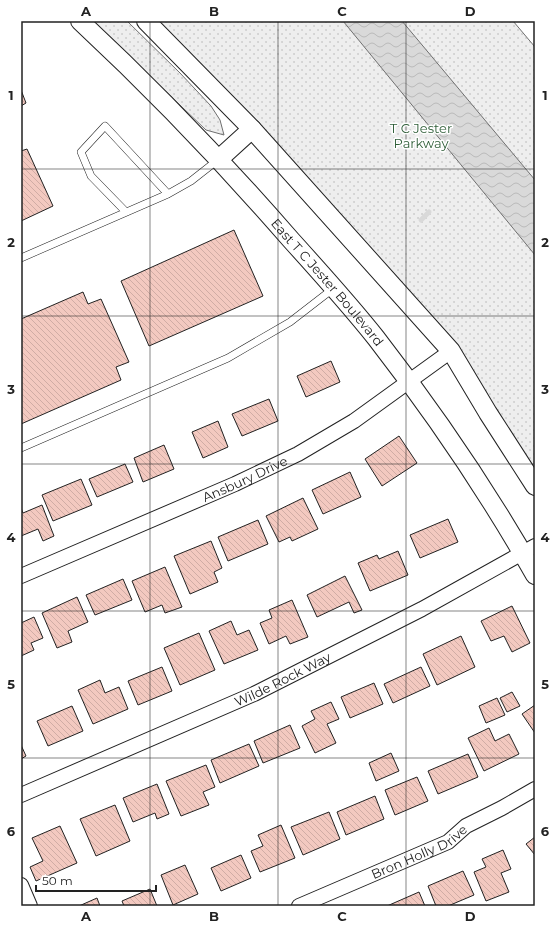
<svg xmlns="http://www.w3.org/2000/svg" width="556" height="927" font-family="Montserrat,sans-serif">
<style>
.grass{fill:url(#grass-dots);stroke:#6f6f6f}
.water{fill:url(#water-waves);stroke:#6f6f6f}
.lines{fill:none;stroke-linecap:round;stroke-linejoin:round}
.stream{stroke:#d9d9d9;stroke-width:5}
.building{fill:url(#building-back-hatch);stroke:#222}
.service-casing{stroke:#222;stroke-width:8}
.minor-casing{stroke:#222;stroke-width:16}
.tertiary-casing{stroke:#222;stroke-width:20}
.service{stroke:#fff;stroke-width:7}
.minor{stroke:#fff;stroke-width:14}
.tertiary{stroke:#fff;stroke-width:18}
.grid{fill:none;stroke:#222;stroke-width:1;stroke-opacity:0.55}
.labels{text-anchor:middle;stroke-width:3;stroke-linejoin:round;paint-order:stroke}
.park-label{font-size:13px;fill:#2f5e38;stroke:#fff}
.street-label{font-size:13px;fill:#222;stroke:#fff}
.neatline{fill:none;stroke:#222;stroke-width:1.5}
.grid-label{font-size:13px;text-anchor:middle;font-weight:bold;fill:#222}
</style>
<defs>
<pattern id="grass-dots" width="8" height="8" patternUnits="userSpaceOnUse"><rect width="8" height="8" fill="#eee"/><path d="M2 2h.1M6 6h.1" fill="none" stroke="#ccc" stroke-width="1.8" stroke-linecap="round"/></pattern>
<pattern id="water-waves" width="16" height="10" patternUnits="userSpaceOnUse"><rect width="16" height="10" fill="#d9d9d9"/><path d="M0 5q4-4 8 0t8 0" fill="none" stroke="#bababa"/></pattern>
<pattern id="building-back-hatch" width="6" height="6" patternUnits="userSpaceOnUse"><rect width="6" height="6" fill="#f3c9c0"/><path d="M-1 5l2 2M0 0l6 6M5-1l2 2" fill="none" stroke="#d0aca5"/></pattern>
</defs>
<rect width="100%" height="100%" fill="#fff"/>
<path class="grass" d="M92 21H127L180 73 211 106 220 120 224 135 206 130Z
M156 21H513L535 47V472L497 412Z"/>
<path class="water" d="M343 21H402L530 174 535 180V255Z"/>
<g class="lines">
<path class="stream" d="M421 220 429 212"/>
</g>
<path class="building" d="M21 90 26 103 21 106Z
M27 149 53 206 21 221V151Z
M234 230 263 296 149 346 121 281Z
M83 292 88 304 101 299 129 362 116 367 121 380 21 424V319Z
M331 361 340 382 306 397 297 376Z
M269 399 278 421 242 436 232 414Z
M218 421 228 447 203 458 192 432Z
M399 436 417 463 382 486 365 459Z
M164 445 174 469 143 482 134 458Z
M125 464 133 482 97 497 89 479Z
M350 472 361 497 323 514 312 490Z
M81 479 92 505 53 521 42 495Z
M303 498 318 529 292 541 290 537 279 542 266 516Z
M42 505 54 536 43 541 38 529 21 536V508L23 513Z
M448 519 458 542 420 558 410 535Z
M258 520 268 544 228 561 218 537Z
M211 541 222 568 214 572 218 582 190 594 174 556Z
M398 551 408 575 370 591 358 563 377 555 379 559Z
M165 567 182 607 165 613 162 605 145 612 132 581Z
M345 576 362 610 354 613 349 602 317 617 307 595Z
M123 579 132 600 95 615 86 595Z
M77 597 88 622 68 631 72 642 57 648 42 613Z
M292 600 308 637 290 644 286 636 269 644 260 623 272 618 269 610Z
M512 606 530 643 512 652 504 636 491 641 481 621Z
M34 617 43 638 31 643 34 650 21 656V623Z
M231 621 237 635 249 630 258 650 224 664 209 631Z
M199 633 215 670 180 685 164 648Z
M461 636 475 667 437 685 423 654Z
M162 667 172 691 138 705 128 681Z
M421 667 430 686 393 703 384 684Z
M100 680 105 693 119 687 128 709 93 724 78 690Z
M374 683 383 704 350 718 341 697Z
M512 692 520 706 507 712 500 698Z
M497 698 505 715 486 723 479 706Z
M331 702 339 719 327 724 336 743 315 753 302 726 315 719 311 711Z
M535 705V733L522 714Z
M72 706 83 731 48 746 37 721Z
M290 725 300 748 263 763 254 741Z
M489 728 495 741 509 734 519 754 484 771 468 738Z
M249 744 259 766 220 783 211 760Z
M21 745 26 756 21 759Z
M391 753 399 771 376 781 369 763Z
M468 754 478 777 438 794 428 771Z
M206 765 215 787 203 792 209 805 181 816 166 781Z
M417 777 428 801 395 815 385 790Z
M157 784 169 814 157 819 155 813 133 822 123 798Z
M375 796 384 819 346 835 337 812Z
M115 805 130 841 96 856 80 819Z
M329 812 340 839 303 855 291 827Z
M281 825 295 858 260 872 251 851 263 846 258 835Z
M60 826 77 863 36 881 30 867 43 861 32 838Z
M535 837V855L526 844Z
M503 850 511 869 501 873 509 892 486 901 474 872 486 867 482 859Z
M241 855 251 878 221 891 211 868Z
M185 865 198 894 173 905 161 875Z
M463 871 474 895 448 906H436L428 886Z
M150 889 157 906H124L122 901Z
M419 892 425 906H387Z
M97 898 100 906H79Z"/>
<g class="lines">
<defs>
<path id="service" d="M126 212 91 176 81 152 105 126 168 194
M21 258 168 194 191 181 219 159
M21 448 228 358 290 322 334 288"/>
<g id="minor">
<path id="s1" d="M21 576 235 484 298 454 354 421 451 351"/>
<path id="s2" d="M21 795 254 694 422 609 535 546"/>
<path d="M21 885 30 906"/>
<path id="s3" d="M299 906 448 842 466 826 502 808 535 789"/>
</g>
<g id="tertiary">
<path id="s4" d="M80 21C154 90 225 164 291 240 320 272 349 304 376 338 435 414 488 492 535 575"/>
<path d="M146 21 252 129 451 351 488 413 535 486"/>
<path d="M219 159 252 129"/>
</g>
</defs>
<use href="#service" class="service-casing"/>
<use href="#minor" class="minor-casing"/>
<use href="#tertiary" class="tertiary-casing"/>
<use href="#service" class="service"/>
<use href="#minor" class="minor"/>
<use href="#tertiary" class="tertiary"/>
</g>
<path class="grid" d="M150 21V906M278 21V906M406 21V906M21 169H535M21 316H535M21 464H535M21 611H535M21 758H535"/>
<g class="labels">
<g class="park-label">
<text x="421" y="133">T C Jester<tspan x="421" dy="15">Parkway</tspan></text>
</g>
<g class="street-label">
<text dy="5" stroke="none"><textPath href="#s4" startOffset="360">East T C Jester Boulevard</textPath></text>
<text dy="5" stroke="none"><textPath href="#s1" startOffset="244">Ansbury Drive</textPath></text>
<text dy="5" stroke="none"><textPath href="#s2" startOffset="286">Wilde Rock Way</textPath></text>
<text dy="5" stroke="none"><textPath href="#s3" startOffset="132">Bron Holly Drive</textPath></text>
</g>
</g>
<rect width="556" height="927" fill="none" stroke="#ffffff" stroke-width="44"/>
<path d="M36 885v6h120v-6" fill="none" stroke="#222222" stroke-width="2"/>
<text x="42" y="885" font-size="12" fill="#222222" stroke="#ffffff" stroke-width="3" paint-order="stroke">50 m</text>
<rect x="22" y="22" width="512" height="883" class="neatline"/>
<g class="grid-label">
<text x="86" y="16">A</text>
<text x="214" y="16">B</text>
<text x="342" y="16">C</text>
<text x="470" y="16">D</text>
<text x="11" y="100">1</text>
<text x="545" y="100">1</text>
<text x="11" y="247">2</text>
<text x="545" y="247">2</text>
<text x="11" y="394">3</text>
<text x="545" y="394">3</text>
<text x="11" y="542">4</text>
<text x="545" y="542">4</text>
<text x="11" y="689">5</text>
<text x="545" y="689">5</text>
<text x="11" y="836">6</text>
<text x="545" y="836">6</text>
<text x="86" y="921">A</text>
<text x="214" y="921">B</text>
<text x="342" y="921">C</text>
<text x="470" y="921">D</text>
</g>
</svg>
